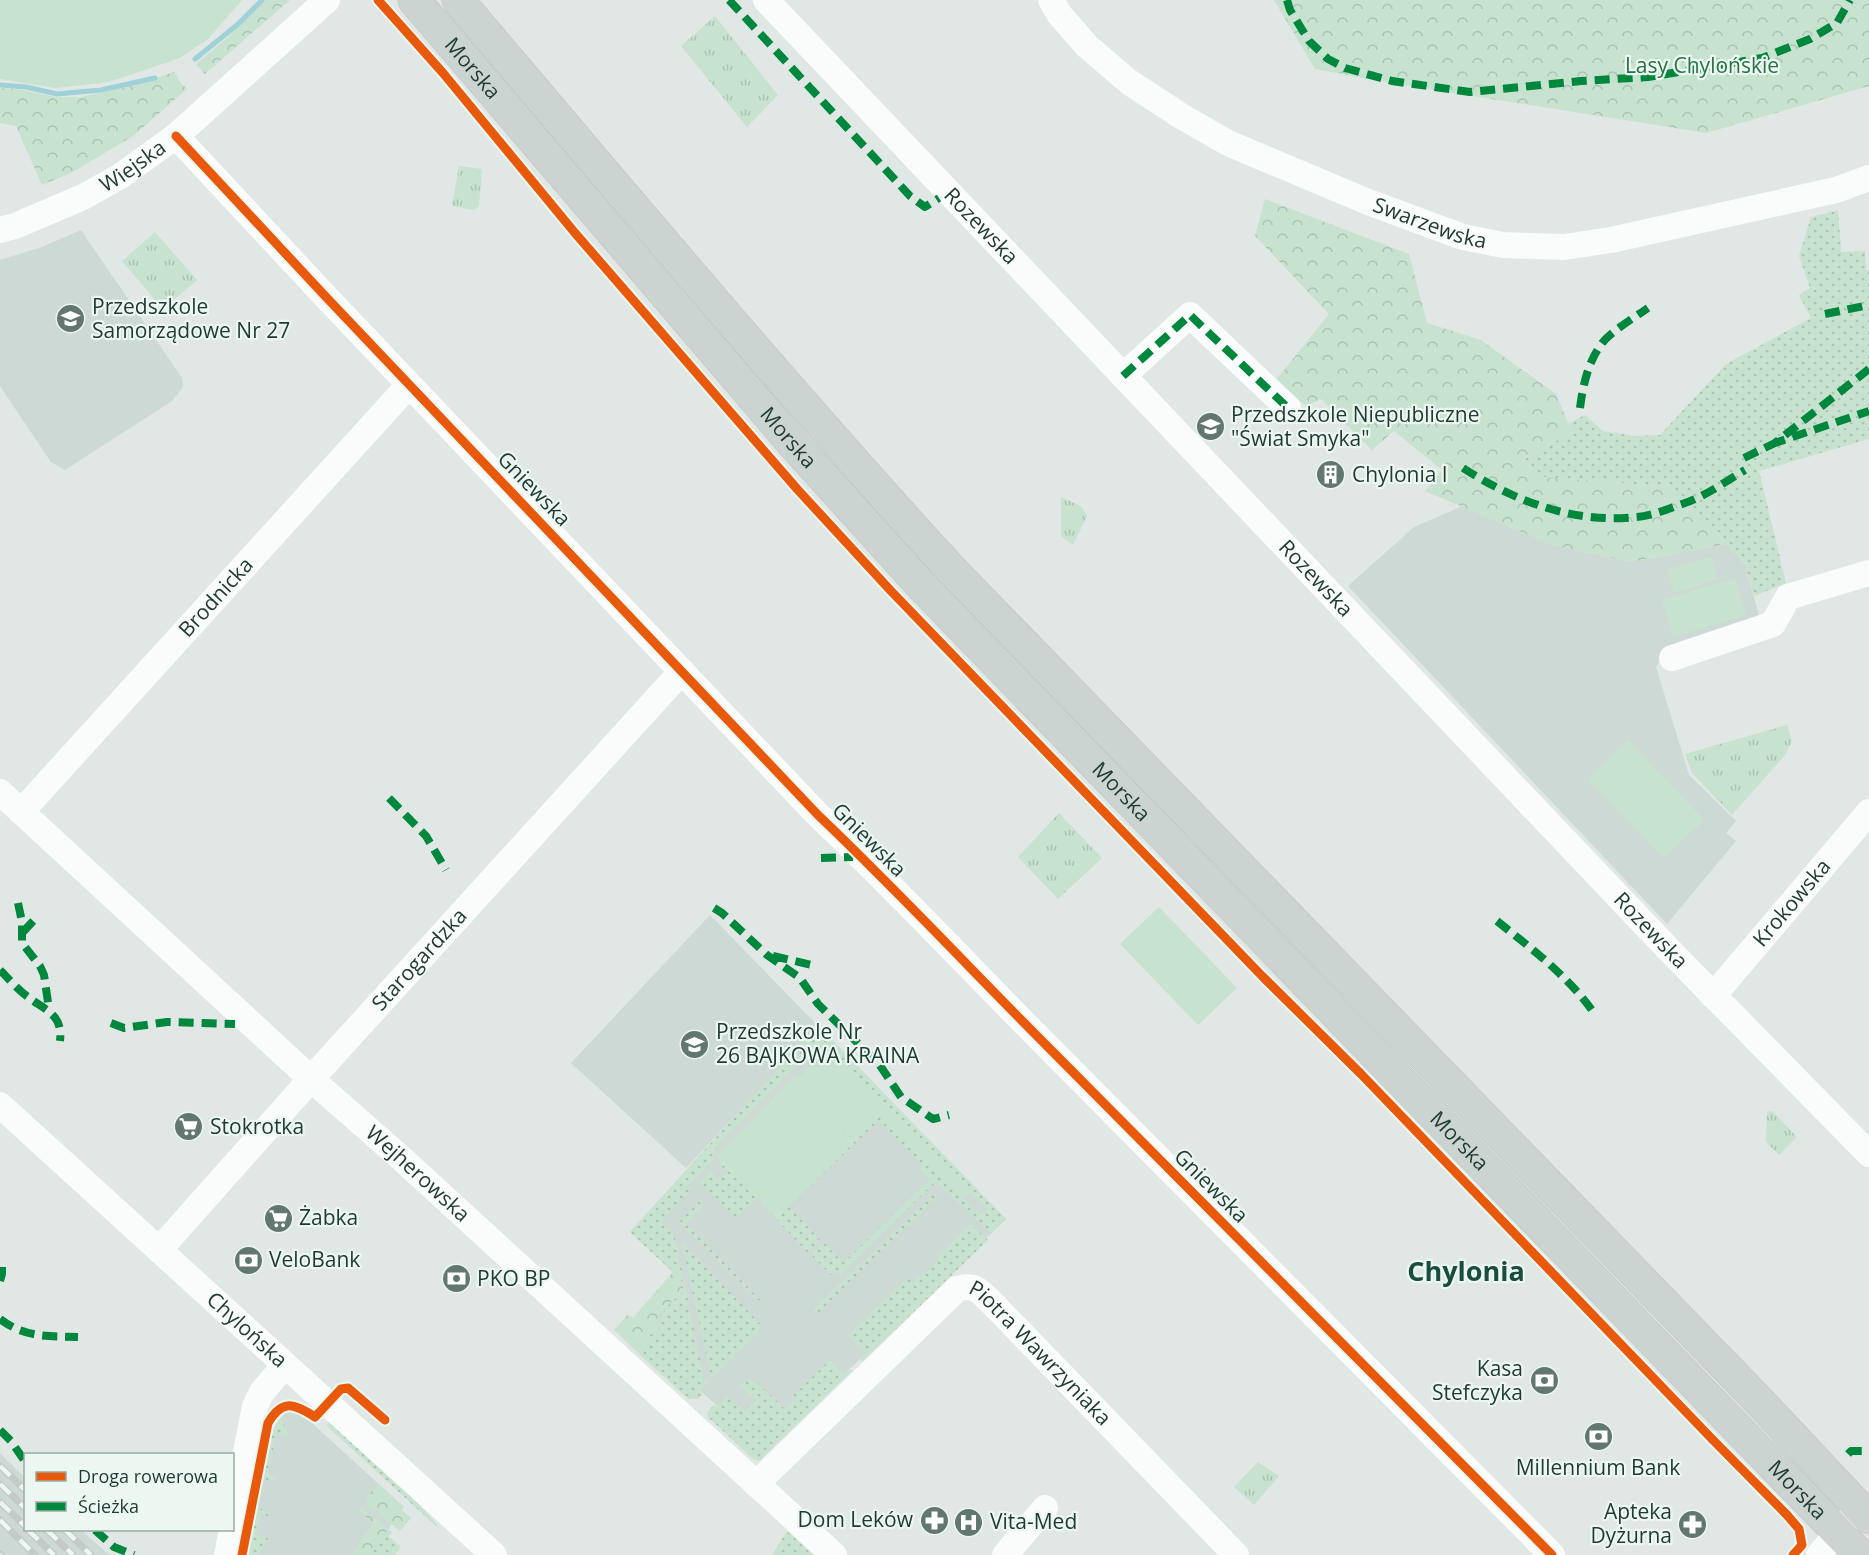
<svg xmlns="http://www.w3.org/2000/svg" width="1869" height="1555" font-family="'Open Sans',sans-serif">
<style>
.built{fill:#cdd9d4}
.grass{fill:url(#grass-dots)}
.forest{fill:url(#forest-crowns)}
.park{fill:url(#park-tufts)}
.garden{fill:#c8e2d0}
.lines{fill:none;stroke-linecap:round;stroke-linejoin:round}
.stream{stroke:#9ed1d8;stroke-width:5}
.major-casing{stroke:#bac4c1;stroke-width:33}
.minor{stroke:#fafbfb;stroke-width:26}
.major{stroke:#ccd4d2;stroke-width:32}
.rail-casing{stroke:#c5c9c8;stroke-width:7}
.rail{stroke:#edf7f2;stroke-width:4.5;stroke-dasharray:14;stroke-linecap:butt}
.quiet{stroke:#00873e;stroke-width:8;stroke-dasharray:15 8;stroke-linecap:butt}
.cycleway-casing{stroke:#edf7f2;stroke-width:13}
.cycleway{stroke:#e8590c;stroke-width:9}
.labels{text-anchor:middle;stroke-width:4.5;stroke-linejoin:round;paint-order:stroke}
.park-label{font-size:21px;fill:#277243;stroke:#edf7f2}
.street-label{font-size:21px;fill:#1e3a32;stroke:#edf7f2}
.poi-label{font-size:21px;fill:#1e3a32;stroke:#edf7f2;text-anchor:start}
.district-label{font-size:27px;font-weight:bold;fill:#1a4d3f;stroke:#edf7f2}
</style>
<defs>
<pattern id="grass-dots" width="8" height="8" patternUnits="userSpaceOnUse" patternTransform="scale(1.5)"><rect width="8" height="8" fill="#c8e2d0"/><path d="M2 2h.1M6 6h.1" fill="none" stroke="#abc3b3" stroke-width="1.8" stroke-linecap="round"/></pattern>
<pattern id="forest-crowns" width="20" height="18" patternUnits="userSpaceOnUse" patternTransform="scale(1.5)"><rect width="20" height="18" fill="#c8e2d0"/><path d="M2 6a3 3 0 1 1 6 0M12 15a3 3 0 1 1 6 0" fill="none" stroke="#abc3b3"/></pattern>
<pattern id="park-tufts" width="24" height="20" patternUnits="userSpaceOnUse" patternTransform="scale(1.5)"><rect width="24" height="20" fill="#c8e2d0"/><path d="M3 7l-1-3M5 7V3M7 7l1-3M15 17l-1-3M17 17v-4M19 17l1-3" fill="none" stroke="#abc3b3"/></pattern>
</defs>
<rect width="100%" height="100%" fill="#e0e7e4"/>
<path class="built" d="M81 230 182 378 183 387 172 401 65 470 51 462 0 386V260L42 247Z
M1463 506 1552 545 1632 562 1726 544 1745 564 1760 620 1666 649 1656 667 1689 775 1736 821 1726 833 1736 841 1667 924 1348 586 1414 527Z
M710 915 1006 1219 766 1449 627 1326 673 1272 630 1232 753 1097 686 1168 571 1063Z
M290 1412 304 1416 404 1507 370 1555H248L273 1429 284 1414Z
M0 1453 25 1478 26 1530H81L107 1553 112 1555H0Z"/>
<path class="grass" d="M1838 210 1841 252 1865 251 1866 270H1869V439L1759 471 1786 583 1754 596 1745 564 1670 487 1533 476 1522 461 1572 432 1569 423 1585 415 1603 431 1635 436 1660 435 1726 364 1811 318 1799 295 1810 288 1799 256 1811 217Z
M818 1025 1006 1219 991 1233 937 1183 934 1184 840 1275 835 1270 831 1275 811 1255 824 1243 843 1263 929 1180 920 1169 923 1166 879 1120 789 1207 820 1240 807 1252 760 1202 762 1200 758 1197 736 1218 700 1183 710 1170 718 1179 727 1172 718 1162 719 1154 778 1212 852 1140 794 1077 797 1076 855 1135 878 1113 980 1215 987 1209 830 1048 820 1057 812 1051 718 1144 714 1155V1160L688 1185 691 1189 661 1222 673 1234 676 1241 703 1376 709 1382 699 1391 703 1395 698 1399H688L639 1354 650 1335 660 1325C661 1309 673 1301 684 1291L680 1276 673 1272 630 1232Z
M935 1195 938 1196 817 1314 813 1310 932 1196Z
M701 1200 704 1206 687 1224 761 1301 759 1302 680 1223 681 1220Z
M969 1225H972L988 1240 862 1362 860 1359 866 1353 848 1335 907 1278 914 1283 917 1277 922 1275 921 1273 923 1271 925 1273 938 1260 936 1257Z
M682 1242 761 1325 759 1332 713 1378 710 1374Z
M830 1360 843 1374 850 1369 852 1371 759 1461 753 1459 708 1417C706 1411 710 1409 714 1405L717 1407 728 1396 745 1411 755 1400 738 1385 750 1379 758 1383 785 1409 795 1399 793 1396Z
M281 1418 289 1435 288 1436 276 1434 268 1474 274 1476 276 1479 269 1482 263 1479 273 1429Z
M328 1421 416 1500 438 1526 437 1527 327 1426Z
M262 1509 268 1512V1516L261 1514 256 1534 268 1538 259 1555H248L257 1510Z
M388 1529 392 1532 389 1536 401 1547 394 1555H370Z
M787 1531 813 1555H772Z"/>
<path class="forest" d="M264 0H290L205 74 196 64 228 37Z
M1274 0H1869V86L1706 133 1391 83 1315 69Z
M174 72 180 82 187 89 133 136 71 173 42 185 16 126 0 123V88L17 89 56 97H81L136 85Z
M1265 199 1409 254 1427 323 1481 340 1556 394 1572 432 1522 461 1533 476 1671 487 1726 544 1632 562 1552 545 1425 491 1442 470 1394 431 1372 450 1321 399 1306 406 1276 380 1329 314 1255 236Z
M673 1272 680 1276 684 1291C677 1298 663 1307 660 1317 659 1322 660 1326 657 1332L650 1335 639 1354 614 1330 628 1314 633 1318Z
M379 1484 404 1507 402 1510 411 1518 400 1531 369 1506 366 1497Z
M361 1508 388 1529 370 1555H351L374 1523 359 1511Z"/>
<path class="park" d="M715 16 778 95 747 127 681 46Z
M459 166 482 169 479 206 474 210 452 206Z
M155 232 197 280 163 309 122 261Z
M1061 497 1081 506 1087 516 1073 545 1061 536Z
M1787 725 1792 741 1785 755 1732 815 1692 773 1685 754Z
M1059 813 1102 858 1058 899 1018 857Z
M1772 1111 1797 1137 1779 1155 1766 1142 1767 1112Z
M1258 1462 1279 1476 1254 1505 1234 1487Z"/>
<path class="garden" d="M0 0H242L208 39 180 58 109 82 55 88 0 79Z
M1711 556 1718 579 1674 593 1667 570Z
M1735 578 1746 615 1673 637 1662 600Z
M1628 740 1704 820 1664 858 1588 779Z
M1159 907 1237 988 1198 1025 1120 944Z
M830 1047 970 1192 963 1199 878 1113 855 1135 798 1078Z
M794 1077 852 1139 778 1212 719 1154Z"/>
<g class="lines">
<path class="stream" d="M195 59 237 25 262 0
M0 85 26 87 57 94 101 90 155 78"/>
<defs>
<g id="major">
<path id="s10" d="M414 0 794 445 919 583 1860 1555"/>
<path d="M458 0C619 190 779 381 947 565L1759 1401 1869 1518"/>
</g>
</defs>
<use href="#major" class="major-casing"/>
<g class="minor">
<path id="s1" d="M766 0 1670 951 1869 1154"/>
<path id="s2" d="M1051 0 1059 14 1087 46 1129 82 1181 116 1228 143 1368 202 1463 237 1503 245 1564 247 1611 240 1836 190 1869 178"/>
<path d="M176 136 326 297 818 815C899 892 975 974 1054 1053 1220 1221 1387 1387 1552 1555"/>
<path id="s3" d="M0 230 15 226 83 197 119 177 176 136 327 0"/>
<path d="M1123 376 1190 315 1288 408"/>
<path d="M1672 658 1773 624 1788 597 1869 573"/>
<path id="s4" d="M0 792 311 1079 401 1158 834 1555"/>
<path id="s5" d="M21 812 409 385"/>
<path id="s6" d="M1713 996 1869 812"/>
<path id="s7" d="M0 1105 494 1555"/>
<path id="s8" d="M159 1250 311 1079 682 671"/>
<path id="s9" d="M756 1484 957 1289C976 1283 980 1292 993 1304L1236 1555"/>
<path d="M232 1525 255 1406 262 1392 284 1366"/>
<path d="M227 1555 232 1530"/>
<path d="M1005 1555 1045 1508"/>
<path d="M1819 1555 1850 1518"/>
</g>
<use href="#major" class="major"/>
<defs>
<path id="rail" d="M0 1466 26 1491
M0 1484 26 1509
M0 1502 26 1527
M0 1520 35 1555
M28 1530 54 1555
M47 1530 73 1555
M65 1530 91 1555
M0 1554 1 1555"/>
</defs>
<use href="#rail" class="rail-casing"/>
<use href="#rail" class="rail"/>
<path class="quiet" d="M729 0 910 196 925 207 939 198
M1287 0 1290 10 1309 41 1328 59 1345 68 1392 81 1470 92 1581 81 1648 77 1762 58 1810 39 1837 23 1850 0
M1825 314 1869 305
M1869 369 1775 443 1869 411
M1123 376 1190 315 1288 408
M1580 408C1583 385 1588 361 1603 342 1612 331 1635 317 1648 308
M1744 458 1775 443
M1463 468C1514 501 1575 524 1636 517 1652 516 1670 508 1685 503 1706 496 1726 481 1745 470
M389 798 426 836 446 870
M821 858 853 857
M18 903 22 922V943L40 966 44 975 49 1009
M714 908 722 913 767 955 800 978 818 1004 879 1064 901 1097 933 1119 949 1115
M1497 921C1532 949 1568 976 1594 1013
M23 932 35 919
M773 956 812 965
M0 970C9 979 18 990 28 997 46 1011 63 1014 60 1041
M111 1023 124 1028 167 1022 235 1024
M0 1281 2 1274V1267
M0 1319C25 1338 48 1336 78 1337
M0 1430 11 1441 26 1463
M1848 1454 1851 1451H1864L1869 1450
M95 1530 114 1547 134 1555"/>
<defs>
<path id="cycleway" d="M378 0 443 73 575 233 798 490 891 591 1262 976 1361 1074 1713 1440 1787 1515 1799 1529 1802 1545 1793 1555
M176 136 326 297 818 815C899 892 975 974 1054 1053 1220 1221 1387 1387 1552 1555
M242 1555 268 1423C282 1399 294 1403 315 1417L341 1389 348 1388 385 1420"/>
</defs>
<use href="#cycleway" class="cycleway-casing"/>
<use href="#cycleway" class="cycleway"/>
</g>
<defs>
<symbol id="school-disc" viewBox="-11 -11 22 22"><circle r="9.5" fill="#627770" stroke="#edf7f2"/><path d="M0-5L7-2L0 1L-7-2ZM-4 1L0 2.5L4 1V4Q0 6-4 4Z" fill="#fff"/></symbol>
<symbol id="building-disc" viewBox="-11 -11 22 22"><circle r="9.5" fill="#627770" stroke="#edf7f2"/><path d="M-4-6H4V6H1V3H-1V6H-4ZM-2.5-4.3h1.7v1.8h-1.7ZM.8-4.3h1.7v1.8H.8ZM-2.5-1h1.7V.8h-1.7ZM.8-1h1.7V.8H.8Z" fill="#fff"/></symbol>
<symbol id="supermarket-disc" viewBox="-11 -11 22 22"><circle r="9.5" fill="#627770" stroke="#edf7f2"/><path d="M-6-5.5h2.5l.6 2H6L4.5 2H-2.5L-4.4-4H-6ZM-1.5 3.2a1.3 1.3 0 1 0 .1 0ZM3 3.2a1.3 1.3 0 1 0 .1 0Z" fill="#fff"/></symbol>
<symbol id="bank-disc" viewBox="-11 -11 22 22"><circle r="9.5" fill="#627770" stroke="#edf7f2"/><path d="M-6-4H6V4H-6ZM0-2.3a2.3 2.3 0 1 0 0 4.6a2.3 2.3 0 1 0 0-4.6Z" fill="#fff"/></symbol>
<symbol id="pharmacy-disc" viewBox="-11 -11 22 22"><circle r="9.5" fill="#627770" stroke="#edf7f2"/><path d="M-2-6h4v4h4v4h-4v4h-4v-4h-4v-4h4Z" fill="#fff"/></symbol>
<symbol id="hospital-disc" viewBox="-11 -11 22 22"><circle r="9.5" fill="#627770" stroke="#edf7f2"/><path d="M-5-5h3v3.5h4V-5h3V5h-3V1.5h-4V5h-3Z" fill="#fff"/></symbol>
</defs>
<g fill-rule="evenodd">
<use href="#school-disc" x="54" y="302" width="33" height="33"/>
<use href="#school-disc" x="1194" y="410" width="33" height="33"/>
<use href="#building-disc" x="1314" y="458" width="33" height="33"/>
<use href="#school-disc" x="678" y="1028" width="33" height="33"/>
<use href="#supermarket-disc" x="172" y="1110" width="33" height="33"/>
<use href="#supermarket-disc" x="262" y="1202" width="33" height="33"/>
<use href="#bank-disc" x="232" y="1244" width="33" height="33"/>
<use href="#bank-disc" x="440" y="1262" width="33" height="33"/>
<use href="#bank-disc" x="1528" y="1364" width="33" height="33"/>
<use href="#bank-disc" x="1582" y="1420" width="33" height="33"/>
<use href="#pharmacy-disc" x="918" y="1504" width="33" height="33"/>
<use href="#hospital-disc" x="952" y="1506" width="33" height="33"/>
<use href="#pharmacy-disc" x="1676" y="1508" width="33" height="33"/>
</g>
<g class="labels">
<g class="park-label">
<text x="1702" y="73">Lasy Chylońskie</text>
</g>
<g class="street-label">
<text dy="7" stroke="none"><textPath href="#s10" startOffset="90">Morska</textPath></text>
<text dy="7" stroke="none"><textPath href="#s3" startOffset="148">Wiejska</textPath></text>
<text dy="7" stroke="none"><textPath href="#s2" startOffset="448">Swarzewska</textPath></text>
<text dy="7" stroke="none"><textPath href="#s1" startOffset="312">Rozewska</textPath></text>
<text dy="7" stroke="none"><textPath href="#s10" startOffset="576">Morska</textPath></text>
<text transform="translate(534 489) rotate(46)" y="7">Gniewska</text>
<text dy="7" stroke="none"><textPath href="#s1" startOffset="798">Rozewska</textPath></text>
<text dy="7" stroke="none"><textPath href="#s5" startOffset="290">Brodnicka</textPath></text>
<text dy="7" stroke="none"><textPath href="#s10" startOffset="1062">Morska</textPath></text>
<text transform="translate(869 840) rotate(45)" y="7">Gniewska</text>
<text dy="7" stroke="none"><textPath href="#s6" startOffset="122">Krokowska</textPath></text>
<text dy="7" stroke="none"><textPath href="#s1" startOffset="1284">Rozewska</textPath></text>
<text dy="7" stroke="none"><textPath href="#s8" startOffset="390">Starogardzka</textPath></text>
<text dy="7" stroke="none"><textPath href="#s10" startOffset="1548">Morska</textPath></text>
<text dy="7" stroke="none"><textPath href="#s4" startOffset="566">Wejherowska</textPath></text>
<text transform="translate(1211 1186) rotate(45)" y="7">Gniewska</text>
<text dy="7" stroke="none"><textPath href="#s7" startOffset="334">Chylońska</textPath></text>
<text dy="7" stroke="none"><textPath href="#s9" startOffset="390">Piotra Wawrzyniaka</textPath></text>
<text dy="7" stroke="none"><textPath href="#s10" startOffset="2034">Morska</textPath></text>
</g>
<g class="poi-label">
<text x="92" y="314">Przedszkole<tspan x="92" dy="24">Samorządowe Nr 27</tspan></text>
<text x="1231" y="422">Przedszkole Niepubliczne<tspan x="1231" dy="24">"Świat Smyka"</tspan></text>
<text x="1352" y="482">Chylonia I</text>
<text x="716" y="1039">Przedszkole Nr<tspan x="716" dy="24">26 BAJKOWA KRAINA</tspan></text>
<text x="210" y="1134">Stokrotka</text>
<text x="299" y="1225">Żabka</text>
<text x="269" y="1267">VeloBank</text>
<text x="477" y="1286">PKO BP</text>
<text x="1523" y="1376" text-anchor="end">Kasa<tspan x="1523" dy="24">Stefczyka</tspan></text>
<text x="1598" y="1475" text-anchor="middle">Millennium Bank</text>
<text x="1672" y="1519" text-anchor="end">Apteka<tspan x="1672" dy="24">Dyżurna</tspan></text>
<text x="913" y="1527" text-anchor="end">Dom Leków</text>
<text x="990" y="1529">Vita-Med</text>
</g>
<g class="district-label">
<text x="1466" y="1281">Chylonia</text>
</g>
</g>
<rect x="24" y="1453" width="210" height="78" fill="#edf7f2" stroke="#9aaba5" stroke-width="1.5"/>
<rect x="36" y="1472" width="30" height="9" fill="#e8590c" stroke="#9aaba5" stroke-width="1.5"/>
<text x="78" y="1483" font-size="18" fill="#1e3a32">Droga rowerowa</text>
<rect x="36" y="1502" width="30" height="9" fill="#00873e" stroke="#9aaba5" stroke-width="1.5"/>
<text x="78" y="1513" font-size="18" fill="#1e3a32">Ścieżka</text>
</svg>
